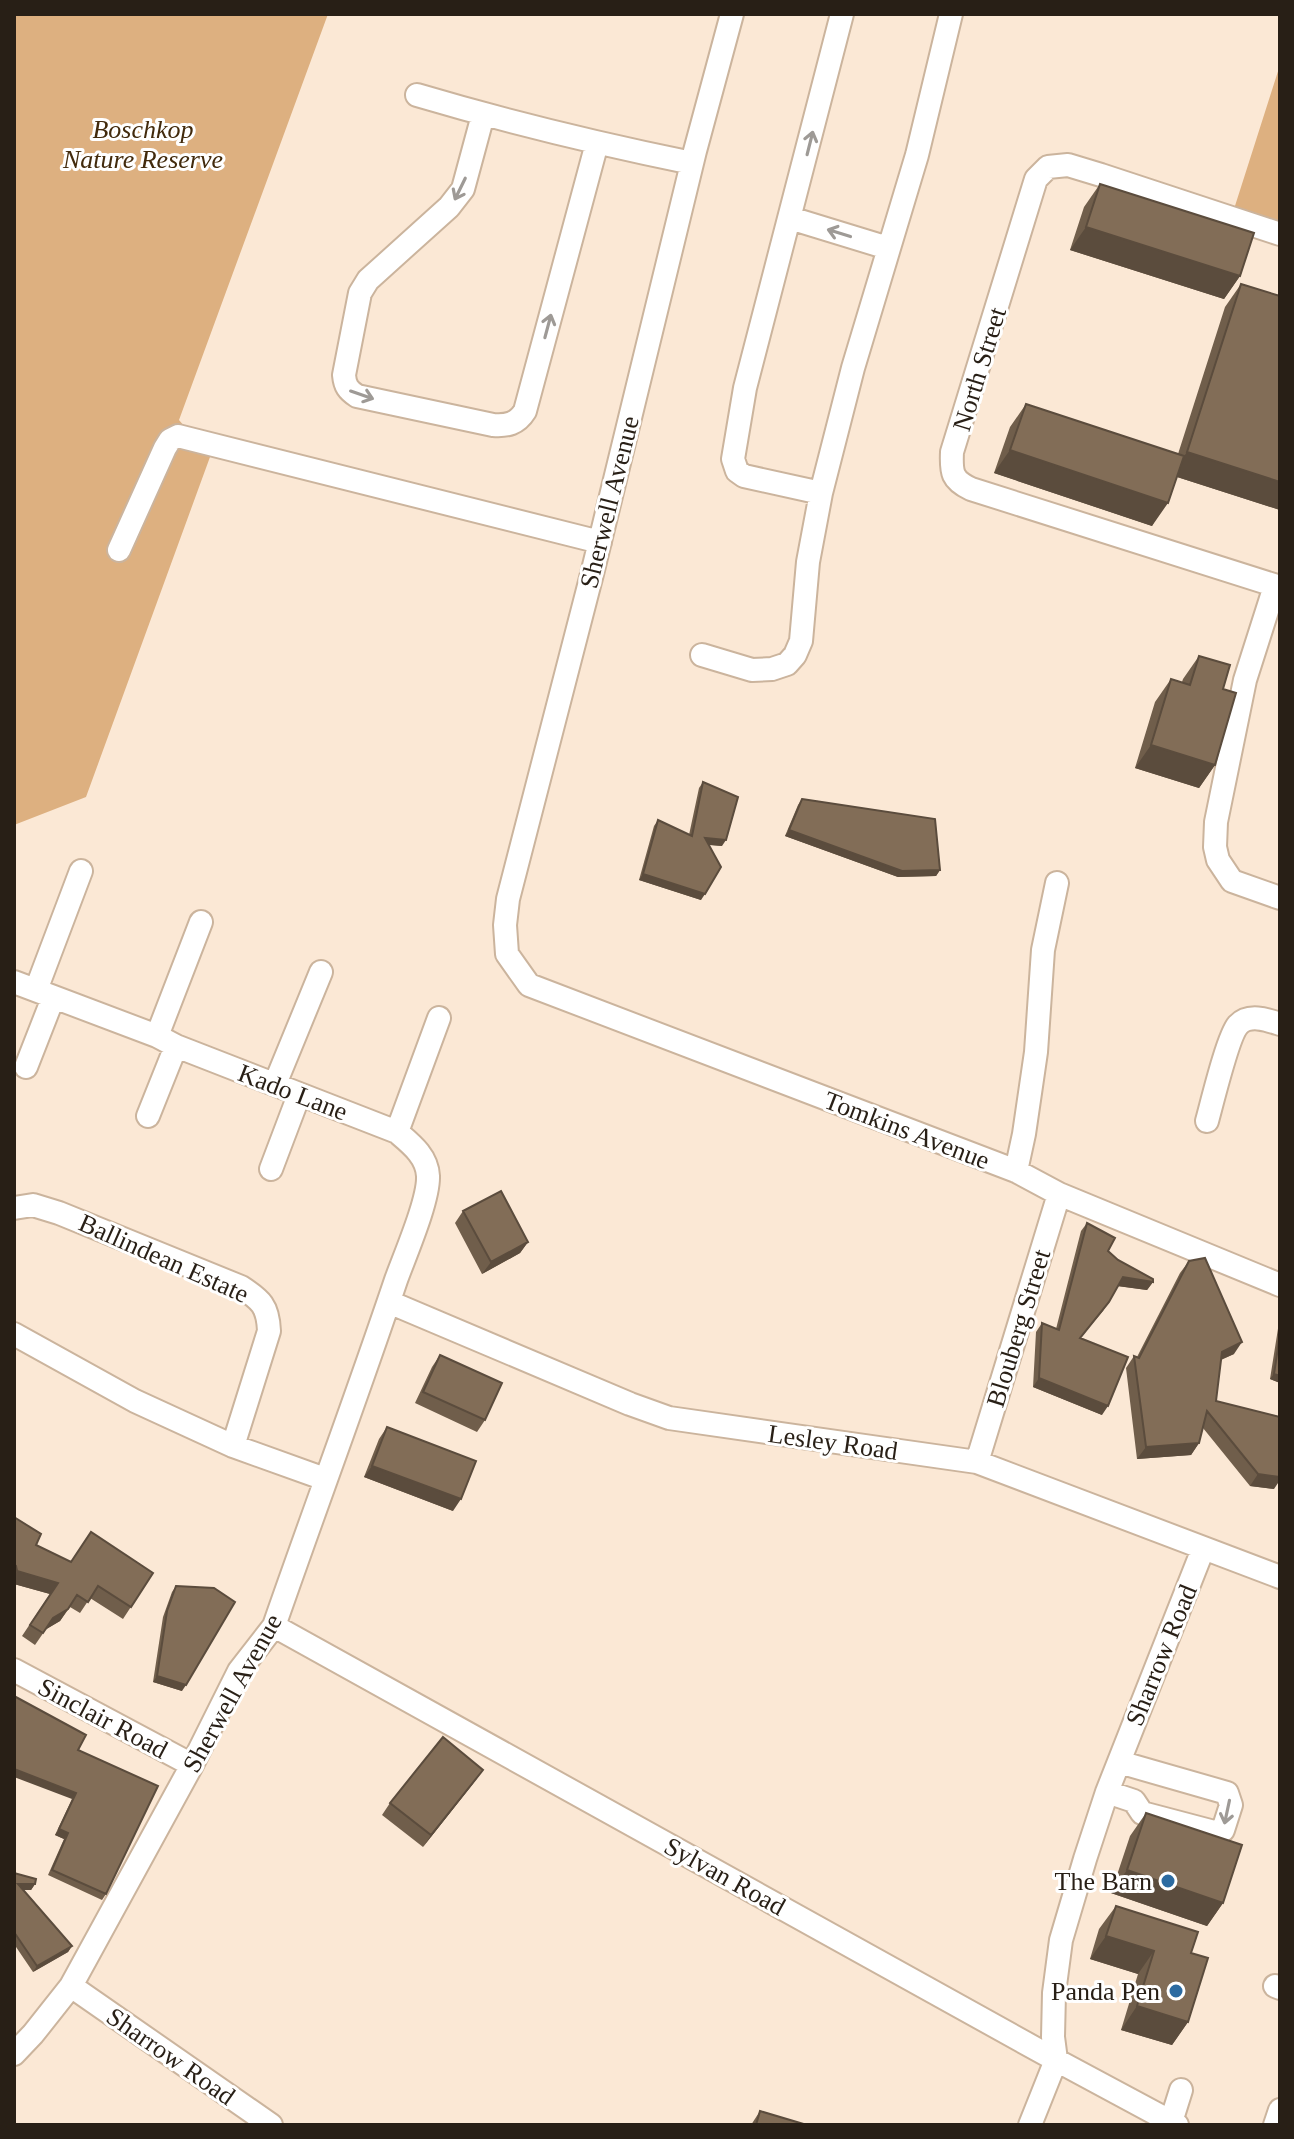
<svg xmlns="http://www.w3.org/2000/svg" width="1294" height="2139" font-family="'Times New Roman',serif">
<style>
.green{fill:#ddb080}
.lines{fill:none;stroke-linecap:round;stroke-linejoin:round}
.minor-casing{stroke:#cbb49d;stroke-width:26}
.minor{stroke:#fff;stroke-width:22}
.wall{fill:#705e4b}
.shaded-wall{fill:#5b4c3d}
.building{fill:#826d57;stroke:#5b4c3d;stroke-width:2}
.oneway{stroke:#9e9a96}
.poi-dot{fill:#2c6ba1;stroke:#fff;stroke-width:3}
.labels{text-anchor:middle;stroke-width:6;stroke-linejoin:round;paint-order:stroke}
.park-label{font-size:26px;font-style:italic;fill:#422a0c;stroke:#fff}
.street-label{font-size:26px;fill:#281f16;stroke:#fff}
.poi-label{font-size:26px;fill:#281f16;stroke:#fff;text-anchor:end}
</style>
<rect width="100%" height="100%" fill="#fbe8d5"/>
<path class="green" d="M14 14H328L179 420 210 457 86 797 14 825Z
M1280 65V224L1234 209Z"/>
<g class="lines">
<defs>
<path id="minor" d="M732 14 695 151 592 574 508 899 505 925 507 954 529 985 1016 1171 1059 1194 1280 1285
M417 95C508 122 599 144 692 163
M483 115 463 189 449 207 368 280 360 293 344 375C345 386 348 390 357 396L493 425C507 426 517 424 525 411L597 143
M790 218 888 248
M1280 234 1101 175 1068 165 1048 167 1036 179 952 452C951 473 952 480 971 489L1280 587
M821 493 744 476 737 471 733 459 745 388 842 14
M119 550 165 448 170 440 178 436 600 542
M1275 586 1245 680 1216 822 1215 847 1218 860 1232 881 1280 898
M702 655 752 670 772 669 787 664 795 655 801 641 808 562 821 493 853 368 917 155 951 14
M14 982 157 1036 176 1046 397 1132C411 1144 427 1156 428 1176 429 1200 405 1255 396 1280 357 1396 314 1511 274 1626L239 1671 192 1765 71 1986 33 2034 14 2054
M36 990 81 871
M157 1036 201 922
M26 1067 53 998
M275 1084 321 972
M148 1116 176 1046
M1207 1121C1212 1103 1228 1036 1238 1025 1249 1013 1268 1020 1280 1024
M397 1132 439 1018
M271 1169 299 1095
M1016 1171 1024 1134 1036 1052 1043 950 1057 883
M14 1208 33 1205 59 1213 241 1287C261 1300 268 1306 269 1331L233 1446
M389 1302 630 1404 669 1418 977 1462 1280 1577
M14 1334 135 1401 233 1446 325 1479
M977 1462 1059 1194
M274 1626 1056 2060 1177 2125
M14 1670 192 1765
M1107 1792 1134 1801 1142 1813 1214 1832 1223 1830 1231 1805 1227 1793 1119 1762
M71 1986 271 2125
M1275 1986 1280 1988
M1171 2122 1181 2090
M1030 2125 1056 2060 1053 2037 1054 1993 1061 1940 1085 1859 1107 1792 1203 1549
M1275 2125 1280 2110"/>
</defs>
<use href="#minor" class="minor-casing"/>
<use href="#minor" class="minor"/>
</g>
<path class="wall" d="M1100 184 1240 276 1224 299 1070 250 1084 207Z
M1241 284 1280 296V510L1177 477 1152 526 994 473 1010 427 1026 404 1178 454 1225 307Z
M1199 656 1223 689 1215 765 1199 788 1135 768 1155 702 1171 679 1182 682 1183 679Z
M703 782 722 846 709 845 701 900 639 880 654 826 658 820 689 835 699 788Z
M802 799 940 870 936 876 898 877 785 836 798 805Z
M463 1211 528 1242 520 1253 482 1274 455 1223Z
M1087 1223 1108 1251 1118 1260 1153 1282 1147 1290 1118 1286 1103 1311 1080 1338 1102 1415 1033 1387 1036 1332 1042 1323 1056 1329 1081 1231Z
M1189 1261 1234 1354 1221 1360 1216 1401 1274 1489 1250 1486 1203 1428 1199 1443 1191 1455 1137 1459 1126 1368 1134 1356 1137 1357 1180 1273Z
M1280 1316V1383L1270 1379Z
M440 1355 485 1420 477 1432 415 1403 432 1367Z
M387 1427 453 1511 364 1477 379 1439Z
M14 1517 36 1545 71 1562 153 1573 123 1619 90 1598 80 1613 70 1607 60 1621 46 1629 35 1645 22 1636 50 1594 14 1584Z
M176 1586 182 1691 153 1682 163 1617 172 1592Z
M78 1750 106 1894 102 1900 48 1875 64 1839 55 1835 72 1799Z
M475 1781 423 1847 382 1815 390 1803Z
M1146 1813 1223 1903 1207 1926 1111 1893 1130 1836Z
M14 1873 35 1884 31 1890H24L72 1946 68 1952 33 1972 14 1944Z
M1116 1906 1191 1953 1188 2022 1172 2045 1121 2030 1138 1974 1090 1959 1099 1929Z
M760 2111 807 2125H751Z"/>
<path class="shaded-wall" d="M1086 227 1240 276 1224 299 1070 250Z
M1010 450 1168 503 1152 526 994 473Z
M1187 452 1280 482V510L1171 475Z
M1151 745 1215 765 1199 788 1135 768Z
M789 830 940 870 936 876 898 877 785 836Z
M705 838 726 840 722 846 701 844Z
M643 874 705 894 701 900 639 880Z
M528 1242 520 1253 482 1274 491 1262Z
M1123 1277 1153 1282 1147 1290 1117 1286Z
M1242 1342 1234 1354 1213 1363 1222 1352Z
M1274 1374 1280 1376V1383L1270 1379Z
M1039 1378 1108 1406 1102 1415 1033 1387Z
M1199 1443 1191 1455 1137 1459 1146 1447Z
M372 1466 461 1499 453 1511 364 1477Z
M1258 1474 1280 1477V1480L1274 1489 1250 1486Z
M17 1571 58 1583 50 1594 14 1584V1576Z
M68 1609 60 1621 45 1630 53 1618Z
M157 1676 186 1685 182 1691 153 1682Z
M14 1769 76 1793 72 1799 14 1777Z
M483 1770 475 1781 423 1847 431 1835Z
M59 1829 68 1833 64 1839 55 1835Z
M1127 1870 1223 1903 1207 1926 1111 1893Z
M18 1884H35L31 1890H14Z
M1106 1936 1154 1951 1138 1974 1090 1959Z
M72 1946 68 1952 33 1972 37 1966Z
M1137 2006 1188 2022 1172 2045 1121 2030Z"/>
<path class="building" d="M1100 184 1254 233 1240 276 1086 227Z
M1241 284 1280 296V482L1187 452Z
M1026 404 1184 456 1168 503 1010 450Z
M1199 656 1230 665 1223 689 1236 693 1215 765 1151 745 1171 679 1190 685Z
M703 782 738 797 726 840 705 838 721 867 705 894 643 874 658 820 692 836Z
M802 799 935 819 940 870 902 871 789 830Z
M501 1191 528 1242 491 1262 463 1211Z
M1087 1223 1115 1238 1108 1251 1118 1260 1153 1279V1282L1123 1277 1109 1302 1080 1338 1128 1357 1108 1406 1039 1378 1042 1323 1059 1330Z
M1205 1258 1242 1342 1222 1352 1216 1401 1280 1417V1477L1258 1474 1207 1411 1199 1443 1146 1447 1134 1356 1139 1358 1189 1261Z
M1280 1334V1376L1274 1374Z
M440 1355 502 1383 485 1420 423 1392Z
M387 1427 476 1461 461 1499 372 1466Z
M14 1517 41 1534 36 1545 71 1562 91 1532 153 1573 131 1607 98 1586 88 1602 77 1595 68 1609 53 1618 43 1633 30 1625 58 1583 17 1571 16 1566 14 1565Z
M176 1586 214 1588 235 1602 186 1685 157 1676 167 1611Z
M14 1696 86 1735 78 1750 158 1786 106 1894 52 1870 68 1833 59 1829 76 1793 14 1769Z
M443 1737 483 1770 431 1835 390 1803Z
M1146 1813 1242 1845 1223 1903 1127 1870Z
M14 1873 36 1879 35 1884H18L72 1946 37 1966 14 1932Z
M1116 1906 1198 1932 1191 1953 1208 1958 1188 2022 1137 2006 1154 1951 1106 1936Z
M760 2111 807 2125H756Z"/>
<defs><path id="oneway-shaft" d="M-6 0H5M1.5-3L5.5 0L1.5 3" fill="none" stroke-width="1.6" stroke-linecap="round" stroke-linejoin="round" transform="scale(2)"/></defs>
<g class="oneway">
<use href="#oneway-shaft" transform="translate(810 143) rotate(-76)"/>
<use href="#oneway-shaft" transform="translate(460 189) rotate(116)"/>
<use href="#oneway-shaft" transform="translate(839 233) rotate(-163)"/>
<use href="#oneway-shaft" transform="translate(548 326) rotate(-75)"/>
<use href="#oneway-shaft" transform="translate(362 395) rotate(19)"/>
<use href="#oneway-shaft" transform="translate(1227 1812) rotate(102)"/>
</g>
<g class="poi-dot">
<circle cx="1168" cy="1881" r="8"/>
<circle cx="1176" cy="1991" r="8"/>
</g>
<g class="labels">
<g class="park-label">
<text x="143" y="138">Boschkop<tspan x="143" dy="30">Nature Reserve</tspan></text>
</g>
<g class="street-label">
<text transform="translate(979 369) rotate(-73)" y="9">North Street</text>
<text transform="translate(609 502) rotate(-76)" y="9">Sherwell Avenue</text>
<text transform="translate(293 1092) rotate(21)" y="9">Kado Lane</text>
<text transform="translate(907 1130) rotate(21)" y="9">Tomkins Avenue</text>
<text transform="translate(164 1258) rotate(24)" y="9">Ballindean Estate</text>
<text transform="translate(1018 1328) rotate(-73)" y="9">Blouberg Street</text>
<text transform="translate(833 1442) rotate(8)" y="9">Lesley Road</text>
<text transform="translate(1161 1655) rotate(-68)" y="9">Sharrow Road</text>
<text transform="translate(232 1693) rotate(-61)" y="9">Sherwell Avenue</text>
<text transform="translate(103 1718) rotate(28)" y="9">Sinclair Road</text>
<text transform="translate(725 1876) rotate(29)" y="9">Sylvan Road</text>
<text transform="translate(171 2056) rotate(35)" y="9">Sharrow Road</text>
</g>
<g class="poi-label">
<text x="1152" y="1890">The Barn</text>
<text x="1160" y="2000">Panda Pen</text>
</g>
</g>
<rect width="1294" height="2139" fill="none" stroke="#281f16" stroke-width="32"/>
</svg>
